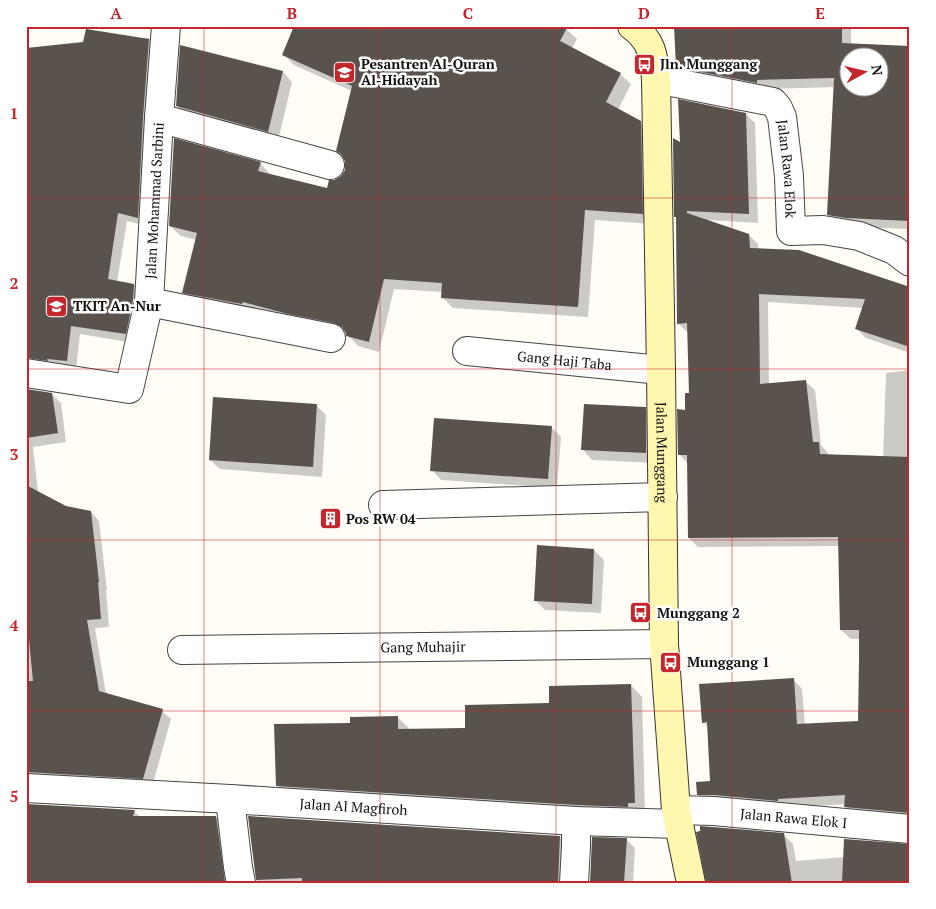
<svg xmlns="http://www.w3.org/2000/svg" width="936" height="909" font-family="'PT Serif',serif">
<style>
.shadow{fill:#0003;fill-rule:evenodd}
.building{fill:#5a524d;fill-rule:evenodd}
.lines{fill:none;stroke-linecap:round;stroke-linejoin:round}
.street-casing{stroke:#444;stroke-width:30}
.secondary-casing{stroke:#333;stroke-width:30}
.street{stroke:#fff;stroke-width:28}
.secondary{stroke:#fff6b0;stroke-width:28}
.grid{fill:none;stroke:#c4262e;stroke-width:1;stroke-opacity:0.55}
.labels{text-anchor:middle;stroke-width:5;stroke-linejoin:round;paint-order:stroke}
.poi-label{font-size:14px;font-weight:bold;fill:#111;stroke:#fff;text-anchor:start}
.street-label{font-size:14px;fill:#111;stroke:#fff}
.neatline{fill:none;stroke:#c4262e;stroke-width:2}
.grid-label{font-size:16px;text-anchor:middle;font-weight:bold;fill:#c4262e}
</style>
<rect width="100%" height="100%" fill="#fffdf5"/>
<path class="shadow" d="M676 26H851V45L910 47V229L856 227 838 224 828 214 835 87 766 89 687 76 678 67ZM848 58H878V88H848Z
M566 29 577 39 572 48 620 74 631 84 618 110 640 122 651 133 653 224 595 220 588 317 453 308 443 298V292L394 289 379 352 358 346 346 333 194 303 184 292 197 240 181 236 170 226 260 163 270 174V175L328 190 335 181 341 177 346 170 345 158 338 151 352 91 294 65 283 54Z
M149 38 158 47 147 226 127 221 117 282 134 285 143 294 134 343 80 334 76 369 44 366 35 356 26 49Z
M181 46 283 72 292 82 278 141 187 116 177 106Z
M746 114 755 123 758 223 708 220 749 235 758 244V249L910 288V353L866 338 857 329 863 308 768 302 769 385 805 381 815 390 821 445 828 453V456L883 458 886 373 910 370V821L855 816 846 807V804L787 808 708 804 698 794 712 783 708 727 703 722 793 679 802 689 805 725 859 722 860 639H851L841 630 839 546 698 547 689 538 688 464 679 454 690 394 688 333 678 323 682 144Z
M26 394H52L61 403 66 442 33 447 38 492 65 507 91 512 99 521 107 590H106L109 627 95 628 106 694 162 711 171 719 152 787 26 784Z
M316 405 326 415 322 477 220 469 210 460Z
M645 408 655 418V463L592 460 583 450Z
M551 427 561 437 557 488 441 480 432 470Z
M594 550 604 560 601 613 545 610 535 600Z
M631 685 642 697 645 814 289 797 278 786 352 724 397 717 409 728V730L466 729 550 705Z
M134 811 141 818 216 817 225 826 232 883H26Z
M249 817 560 837 569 846 567 883H257Z
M783 834 793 844 796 861 844 857 910 883H707Z
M626 839 635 848 633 883H591Z"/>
<path class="building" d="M294 26H568L560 41 621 73 606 102 641 121 643 214 585 210 578 307 441 298 442 283 384 279 369 342 346 336V333L342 327 334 323 288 314 243 302 242 304 182 293 197 233 169 226 174 138 261 162 258 171 327 188 329 180H334L341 176 345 170V161L341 154 336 151 352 86 282 55Z
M674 26H842V43L910 46V221L846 218 827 215 834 78 757 80V83L676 67ZM848 58H878V88H848Z
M86 29 149 39 143 117 138 218 118 213 108 279 134 284 133 300 126 334 71 326 67 361 47 359 48 361 26 358V48L83 42Z
M180 45 283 71 268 132 176 106Z
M678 99 746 113 749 214 687 211V213L749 234 750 248 799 250 910 287V347L855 329 865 299 759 294 760 384 806 380 813 442H819L820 454 910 457V813L844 807 845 795 778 799V801L715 795H697L696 782 710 781 707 722 702 723 699 684 794 678 797 724 858 721 859 662V630H840L838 537 688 538 687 455H678L677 409 685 410V393H689L687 323 677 324 676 217H674L673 138 680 142Z
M26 389 52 393 58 433 26 438Z
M213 397 317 404 313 467 209 460Z
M584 404 646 407V453L581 450Z
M434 418 552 426 548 479 430 471Z
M26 485 66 506 91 511 99 582H98L101 619 87 620 99 691 163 709 143 779 26 772V681H33L26 608Z
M537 545 594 549 592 604 534 601Z
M631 684 635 803H628V807L577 805 276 786 274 724 350 723V717L398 716V729L465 728V705L549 703V686Z
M26 804 135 810 133 816H216L225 882 206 883H26Z
M248 816 560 836 558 883H302V878L256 880Z
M700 826 784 833 792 883H706L696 832 700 831Z
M592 837 627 838 624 883H590Z
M844 839 910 844V883H842Z"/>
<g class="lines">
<defs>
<g id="street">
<path id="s1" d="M656 79 773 102 778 108 782 117 789 176 791 231 823 230 859 236 894 250 910 262"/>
<path d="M159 118 330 165"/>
<path d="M149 302 331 338"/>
<path id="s2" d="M467 351 661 370"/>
<path id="s3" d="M26 373 129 389 149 302 159 118 166 26"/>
<path d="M383 505 663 497"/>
<path id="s4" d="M182 650 664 644"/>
<path id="s5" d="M26 788 230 799 576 821 679 824"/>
<path d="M230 799 238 867 241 883"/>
<path id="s6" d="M676 810 714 811 910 829"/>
<path d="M574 883 576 846V821"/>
</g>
<g id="secondary">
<path id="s7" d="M632 26C652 40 654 57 656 79L661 370 664 644 676 810 691 883"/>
</g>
</defs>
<use href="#street" class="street-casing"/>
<use href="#secondary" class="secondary-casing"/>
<use href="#street" class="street"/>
<use href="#secondary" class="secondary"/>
</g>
<path class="grid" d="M204 26V883M380 26V883M556 26V883M732 26V883M26 198H910M26 369H910M26 540H910M26 711H910"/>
<defs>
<symbol id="bus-square" viewBox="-11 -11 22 22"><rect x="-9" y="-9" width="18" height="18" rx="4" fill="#c4262e" stroke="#fff"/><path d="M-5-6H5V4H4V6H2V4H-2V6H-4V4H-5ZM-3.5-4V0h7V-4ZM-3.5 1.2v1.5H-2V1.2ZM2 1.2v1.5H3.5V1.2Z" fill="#fff"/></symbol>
<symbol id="school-square" viewBox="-11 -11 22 22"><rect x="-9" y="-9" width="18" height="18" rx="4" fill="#c4262e" stroke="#fff"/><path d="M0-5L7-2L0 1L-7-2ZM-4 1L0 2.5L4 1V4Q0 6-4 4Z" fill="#fff"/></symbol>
<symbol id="building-square" viewBox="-11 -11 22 22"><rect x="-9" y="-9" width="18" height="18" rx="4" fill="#c4262e" stroke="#fff"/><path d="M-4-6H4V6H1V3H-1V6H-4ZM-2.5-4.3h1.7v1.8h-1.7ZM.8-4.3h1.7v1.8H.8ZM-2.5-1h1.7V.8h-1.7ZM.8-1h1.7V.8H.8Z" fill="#fff"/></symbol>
</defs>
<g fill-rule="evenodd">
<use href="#bus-square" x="632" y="52" width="25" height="25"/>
<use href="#school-square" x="332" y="60" width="25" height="25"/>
<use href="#school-square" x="44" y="294" width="25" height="25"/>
<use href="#building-square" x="318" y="506" width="25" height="25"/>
<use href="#bus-square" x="628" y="600" width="25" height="25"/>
<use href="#bus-square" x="658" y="650" width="25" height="25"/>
</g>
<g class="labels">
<g class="poi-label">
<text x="361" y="69">Pesantren Al-Quran<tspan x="361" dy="16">Al-Hidayah</tspan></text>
<text x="660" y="69">Jln. Munggang</text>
<text x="73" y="311">TKIT An-Nur</text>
<text x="346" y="524">Pos RW 04</text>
<text x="657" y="618">Munggang 2</text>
<text x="687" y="667">Munggang 1</text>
</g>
<g class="street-label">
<text dy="5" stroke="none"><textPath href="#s1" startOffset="189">Jalan Rawa Elok</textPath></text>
<text dy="5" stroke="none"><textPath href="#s3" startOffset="295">Jalan Mohammad Sarbini</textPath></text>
<text dy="5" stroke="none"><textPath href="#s2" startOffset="98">Gang Haji Taba</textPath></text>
<text dy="5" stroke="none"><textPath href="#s7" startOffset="434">Jalan Munggang</textPath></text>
<text dy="5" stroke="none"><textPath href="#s4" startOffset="241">Gang Muhajir</textPath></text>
<text dy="5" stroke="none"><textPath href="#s5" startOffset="328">Jalan Al Magfiroh</textPath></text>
<text dy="5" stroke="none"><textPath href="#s6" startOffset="118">Jalan Rawa Elok I</textPath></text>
</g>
</g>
<rect width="936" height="909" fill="none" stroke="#ffffff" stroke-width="55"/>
<g transform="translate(864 72) rotate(82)"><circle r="24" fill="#ffffff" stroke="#a0a0a0"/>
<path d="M0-4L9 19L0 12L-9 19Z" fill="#c4262e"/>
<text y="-8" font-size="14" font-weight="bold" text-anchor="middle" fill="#111111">N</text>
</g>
<rect x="28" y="28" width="880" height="854" class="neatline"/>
<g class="grid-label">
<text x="116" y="19">A</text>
<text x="292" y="19">B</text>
<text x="468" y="19">C</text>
<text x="644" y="19">D</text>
<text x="820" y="19">E</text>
<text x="14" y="119">1</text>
<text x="14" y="289">2</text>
<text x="14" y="460">3</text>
<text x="14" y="631">4</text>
<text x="14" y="802">5</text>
</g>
</svg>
